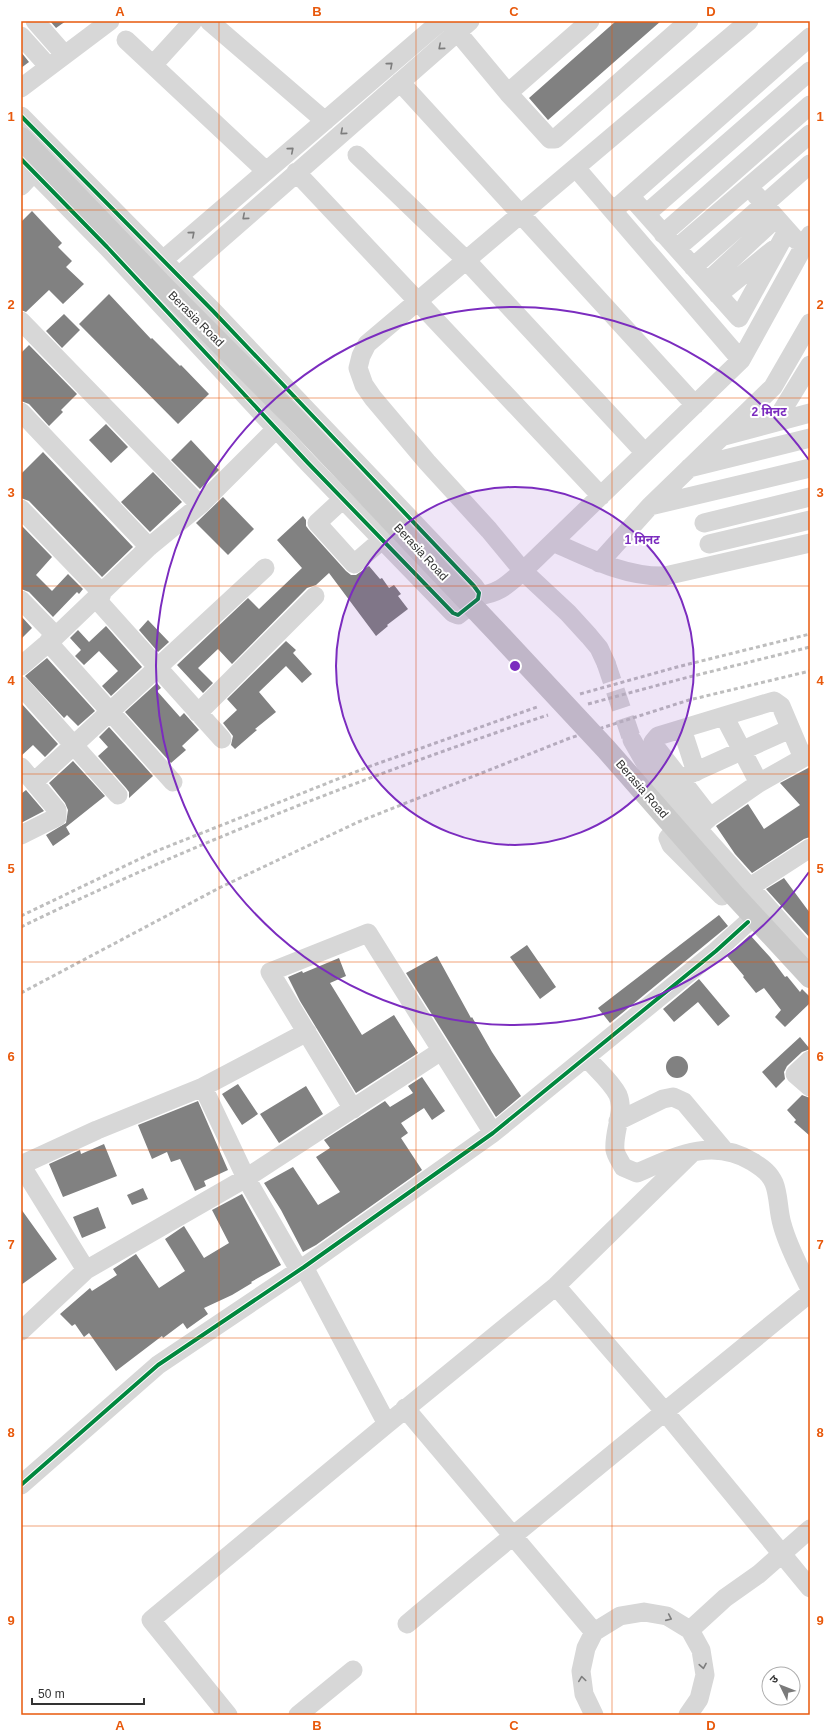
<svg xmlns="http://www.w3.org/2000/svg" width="831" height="1736" font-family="Helvetica,'Noto Sans Devanagari',sans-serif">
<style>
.building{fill:#818181}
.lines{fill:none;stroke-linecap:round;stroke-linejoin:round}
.minor-tunnel{stroke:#d6d6d6;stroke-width:19;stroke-dasharray:19 10;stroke-linecap:butt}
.minor{stroke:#d7d7d7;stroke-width:19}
.rail{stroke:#bebebe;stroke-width:3;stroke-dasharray:4 3;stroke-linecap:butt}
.major-bridge{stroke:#cacaca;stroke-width:22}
.cycleway-casing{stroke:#fff;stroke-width:6}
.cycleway{stroke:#00873e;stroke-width:4}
.oneway{stroke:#7d7d7d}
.grid{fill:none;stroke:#e8590c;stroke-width:1;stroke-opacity:0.55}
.ring{fill:none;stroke:#7b2cbf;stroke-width:2}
.labels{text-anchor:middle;stroke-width:4;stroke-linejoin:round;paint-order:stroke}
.street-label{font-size:12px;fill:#333;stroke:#fff}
.centre{fill:#7b2cbf;stroke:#fff;stroke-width:2}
.ring-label{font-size:12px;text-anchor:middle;font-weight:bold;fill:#7b2cbf;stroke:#fff;stroke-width:4;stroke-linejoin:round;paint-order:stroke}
.neatline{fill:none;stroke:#e8590c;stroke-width:1.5}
.grid-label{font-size:13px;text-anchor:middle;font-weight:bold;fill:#e8590c}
</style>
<rect width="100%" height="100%" fill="#fff"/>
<path class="building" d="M50 21H66L56 28Z
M616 21H661L548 120 529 98Z
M21 52 29 62 21 68Z
M32 211 62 243 58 247 72 261 66 267 84 284 63 304 49 290 26 312 21 310V222Z
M109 294 151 339 152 338 180 366 181 365 209 394 178 424 79 324Z
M64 314 80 330 62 348 46 331Z
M29 345 77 394 61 410 63 412 49 426 29 404 21 401V353Z
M106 424 128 447 111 463 89 440Z
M191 440 219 470 200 489 171 460Z
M43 452 133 547 102 577 29 501 21 498V474Z
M153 472 182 502 150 532 121 502Z
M223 497 254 529 228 555 196 523Z
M303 516 306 520V526L309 530 346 571 351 575H356L369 566 380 579 382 578 389 588 394 585 401 594 398 596 408 609 387 625 388 626 376 636 329 573 316 585 307 588 232 664 218 649 198 668 213 683 203 693 177 665 248 598 259 609 302 568 277 540Z
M21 525 52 557 36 575 52 591 68 574 83 589 79 594 77 592 53 617 29 592 21 589Z
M21 616 32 628 21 639Z
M148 620 169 642 158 652 139 630Z
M106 626 142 667 111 696 102 686 118 671 99 651 84 665 75 656 81 650 70 638 78 630 89 642Z
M286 641 296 650 293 653 312 674 302 683 286 666 259 692 276 712 255 729 257 730 235 749 231 745 233 736 223 723 237 710 227 699Z
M47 658 95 711 78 726 67 715 64 718 25 676Z
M157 683 161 688 157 691 180 717 184 713 199 730 182 746 186 750 171 763 125 712Z
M21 703 58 744 45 757 33 745 21 756Z
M109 727 153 776 129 798V792L126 788 98 756 108 747 99 737Z
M73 761 105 796 66 827 70 834 53 846 46 835 66 823 68 810 65 803 49 783Z
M810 767V837L804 839 752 873 735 854 716 826 748 804 764 829 800 805 780 783Z
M26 790 44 811 21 823V794Z
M784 878 810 913V938L766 889Z
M719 915 728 926 610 1023 598 1008Z
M750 935 770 957 785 977 787 976 800 992 802 989 810 997V1003L785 1027 775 1017 781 1010 764 988 756 993 743 977 744 976 727 956Z
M527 945 556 987 540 999 510 957Z
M437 956 471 1018 472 1017 492 1052 521 1096 496 1117 406 973Z
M339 958 346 976 330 983 362 1035 394 1015 418 1053 356 1093 300 1001 288 977 302 971 303 973Z
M699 979 730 1016 718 1026 698 1002 674 1022 663 1009Z
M800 1037 810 1049 802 1052 787 1066 784 1072 785 1079 776 1088 762 1072Z
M666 1067a11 11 0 1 1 22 0a11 11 0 1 1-22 0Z
M422 1077 445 1111 432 1120 424 1108 401 1123 408 1133 401 1138 422 1170 316 1245 303 1252 281 1210 264 1183 293 1167 318 1205 340 1192 316 1157 330 1148 324 1140 385 1101 390 1107 413 1093 408 1086Z
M238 1084 258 1114 242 1125 222 1094Z
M306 1086 323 1114 279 1143 260 1114Z
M802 1095 810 1098V1136L794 1122 796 1120 787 1110Z
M198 1101 228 1170 204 1181 206 1186 195 1191 180 1159 171 1162 167 1152 152 1159 138 1125Z
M104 1144 117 1176 63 1197 49 1164 80 1150 81 1154Z
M143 1188 148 1199 132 1205 127 1195Z
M242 1194 281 1265 251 1282 252 1283 232 1295 204 1308 208 1314 187 1329 183 1323 163 1338 162 1336 116 1371 89 1333 84 1337 75 1324 72 1326 60 1314 90 1288 92 1291 117 1275 113 1269 136 1254 159 1288 185 1271 165 1239 184 1226 204 1258 229 1243 212 1210Z
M98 1207 106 1228 82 1238 73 1217Z
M21 1209 57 1259 21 1285Z"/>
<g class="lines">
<path class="minor-tunnel" d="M606 663 632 740"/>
<path class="minor" d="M35 21 64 54
M209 21 325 121
M449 22 508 93 550 139H555L689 21
M21 36 49 67
M126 40 266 171
M153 65 193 21
M400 82 695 405
M21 88 110 21
M508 93 590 21
M21 116 213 311 474 586 479 593 478 599 458 615 453 613 308 463 107 247 21 159
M357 155 466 260 645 453
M576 168 741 360
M296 172 601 496
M21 186 34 172
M756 195 795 239
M630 196 739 318 787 231
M613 211 810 37
M646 214 810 71
M663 234 810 105
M677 248 810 134
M163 260 441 21
M693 267 810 164
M179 276 470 21
M707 282 776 218
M718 295 773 250
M21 321 200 505
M21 412 149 547
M775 422 810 365
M724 436 810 413
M689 468 810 438
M343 499 317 523 354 564 383 539
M650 506 810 468
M21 509 102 593 99 602 222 739
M704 523 810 497
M553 542C589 558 625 577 665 576L810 543
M709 544 810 520
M599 563 650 506 773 387 810 323
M478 596C500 593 507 585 523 571L741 360 810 235
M21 600 56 636
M48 642 173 782
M606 663 599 648 589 636 568 613 523 571 489 530 427 462 373 398 364 385 358 368 361 356 367 344 749 21
M21 666 56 636 149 547 200 505 276 429
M21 686 118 795
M198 713 315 596
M724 716 759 783
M682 729 696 772
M632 740 647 766 690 820 810 955
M21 767 57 810V817L21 835
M679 779 790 729
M34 782 265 568
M710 817 654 745 653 742 658 736 774 701 781 706 803 758
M689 821 682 823 668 838 671 845 722 896
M700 826 710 817 759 783 810 754
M750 887 810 848
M586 1057C596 1069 611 1081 618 1095 625 1112 613 1132 615 1150 616 1156 621 1162 623 1167L637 1173C676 1156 713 1137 753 1162 762 1168 769 1172 774 1183 779 1195 778 1211 782 1224 788 1247 800 1268 810 1289
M810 1060 795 1074 810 1087
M203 1087 246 1178 299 1270
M353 1109 270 972 368 933 493 1133
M618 1121 663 1099 673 1097 684 1102 725 1151
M304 1267 387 1424
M86 1270 21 1165 97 1130 203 1087 307 1032
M556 1286 665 1412 810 1588
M21 1331 86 1270 246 1178 441 1051
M405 1408 594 1632
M21 1485 158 1365 304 1267 493 1133 716 951 748 922
M407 1624C540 1512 676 1403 810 1293
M690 1630 725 1598 759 1574 810 1529
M228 1715 151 1620 387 1424 556 1286 693 1152
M298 1715 353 1670
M594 1715 584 1694 581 1671 586 1648 594 1632 620 1616 644 1612 667 1616 690 1630 701 1650 705 1675 699 1699 688 1715"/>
<path class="rail" d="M580 694 677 667 810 634
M588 704 681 679 810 647
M21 916 154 852 368 767 537 707
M21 927C191 844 369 775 548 715
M21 993 221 887 358 822 570 738 689 700 810 671"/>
<path class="major-bridge" d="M21 138 164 287 293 417 495 630 606 749 735 896 810 977"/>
<defs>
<path id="cycleway" d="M21 116 213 311 474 586 479 593 478 599 458 615 453 613 308 463 107 247 21 159
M21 1485 158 1365 304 1267 493 1133 716 951 748 922"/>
</defs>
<use href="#cycleway" class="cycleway-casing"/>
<use href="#cycleway" class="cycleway"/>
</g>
<defs><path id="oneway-chevron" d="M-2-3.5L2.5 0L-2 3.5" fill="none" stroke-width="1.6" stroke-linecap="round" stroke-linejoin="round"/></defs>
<g class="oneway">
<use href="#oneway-chevron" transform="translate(441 47) rotate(139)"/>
<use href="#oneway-chevron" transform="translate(390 65) rotate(-41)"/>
<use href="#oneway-chevron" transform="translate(343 132) rotate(139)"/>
<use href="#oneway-chevron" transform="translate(291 150) rotate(-41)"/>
<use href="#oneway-chevron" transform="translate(245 217) rotate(139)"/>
<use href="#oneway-chevron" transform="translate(192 234) rotate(-41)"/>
<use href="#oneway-chevron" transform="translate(669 1618) rotate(24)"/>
<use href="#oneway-chevron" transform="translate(703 1666) rotate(80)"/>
<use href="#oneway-chevron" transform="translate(582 1679) rotate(-98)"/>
</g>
<path class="grid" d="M219 21V1715M416 21V1715M612 21V1715M21 210H810M21 398H810M21 586H810M21 774H810M21 962H810M21 1150H810M21 1338H810M21 1526H810"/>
<circle cx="515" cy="666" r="179" fill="#7b2cbf" fill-opacity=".12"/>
<g class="ring">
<circle cx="515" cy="666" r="179"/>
<path d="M809 872A359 359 0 1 1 809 460"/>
</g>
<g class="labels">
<g class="street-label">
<text transform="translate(196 319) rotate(45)" y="4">Berasia Road</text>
<text transform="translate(421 552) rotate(47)" y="4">Berasia Road</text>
<text transform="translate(642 789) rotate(49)" y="4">Berasia Road</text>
</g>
</g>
<circle cx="515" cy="666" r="6" class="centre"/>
<g class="ring-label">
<text x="769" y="416">2 मिनट</text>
<text x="642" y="544">1 मिनट</text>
</g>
<rect width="831" height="1736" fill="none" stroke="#ffffff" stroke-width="44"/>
<g transform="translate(781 1686) rotate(313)"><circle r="19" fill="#ffffff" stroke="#adadad"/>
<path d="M0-3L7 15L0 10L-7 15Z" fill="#7a7a7a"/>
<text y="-6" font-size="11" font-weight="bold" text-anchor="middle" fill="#333333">उ</text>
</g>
<path d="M32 1698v6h112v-6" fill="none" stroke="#333333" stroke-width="2"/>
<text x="38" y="1698" font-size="12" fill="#333333" stroke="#ffffff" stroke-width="3" paint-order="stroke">50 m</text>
<rect x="22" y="22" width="787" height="1692" class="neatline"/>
<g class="grid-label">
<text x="120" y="16">A</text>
<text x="317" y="16">B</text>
<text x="514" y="16">C</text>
<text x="711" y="16">D</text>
<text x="11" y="121">1</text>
<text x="820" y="121">1</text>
<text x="11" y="309">2</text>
<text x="820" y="309">2</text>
<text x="11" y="497">3</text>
<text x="820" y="497">3</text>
<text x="11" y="685">4</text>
<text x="820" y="685">4</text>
<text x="11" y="873">5</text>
<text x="820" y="873">5</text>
<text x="11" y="1061">6</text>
<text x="820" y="1061">6</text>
<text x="11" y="1249">7</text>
<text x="820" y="1249">7</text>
<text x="11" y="1437">8</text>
<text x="820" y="1437">8</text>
<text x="11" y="1625">9</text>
<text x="820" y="1625">9</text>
<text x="120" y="1730">A</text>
<text x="317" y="1730">B</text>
<text x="514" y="1730">C</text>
<text x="711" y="1730">D</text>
</g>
</svg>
